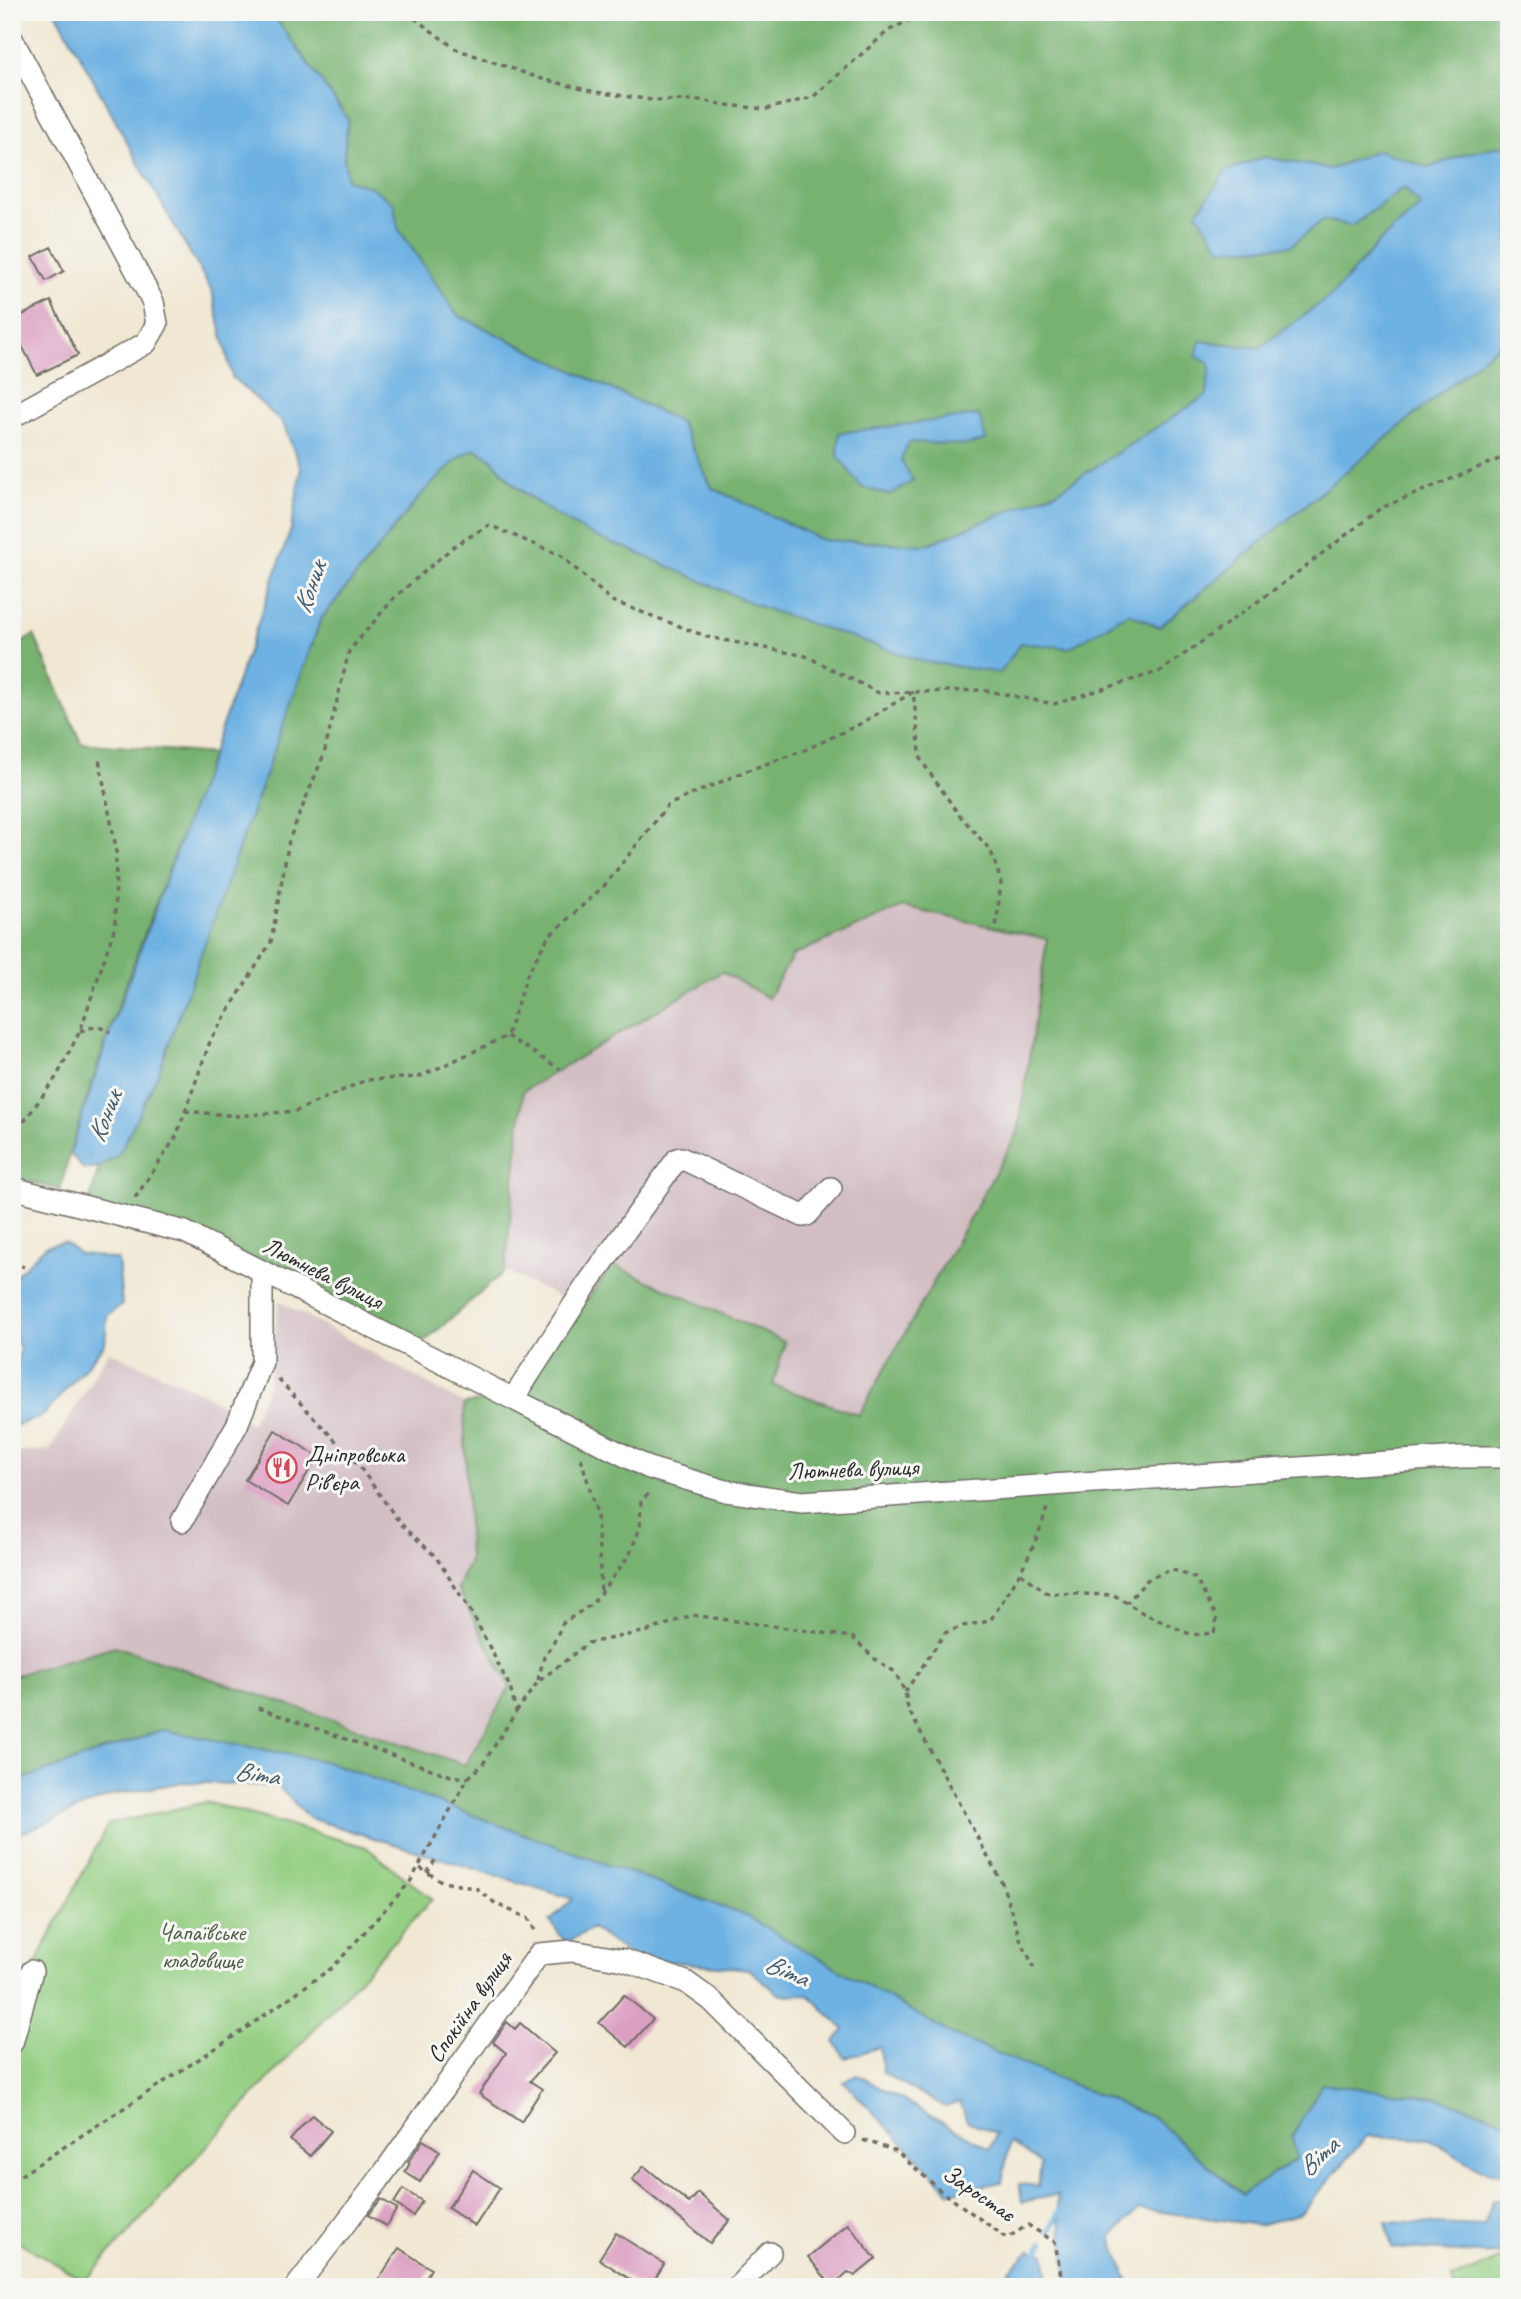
<svg xmlns="http://www.w3.org/2000/svg" width="1521" height="2299" font-family="Caveat,sans-serif">
<style>
.industrial{fill:#d2bec3}
.green{fill:#94cf83;stroke:#607d57;stroke-width:2}
.forest{fill:#77b271;stroke:#516e4e;stroke-width:2}
.water{fill:#6eb2e3;stroke:#4c6e87;stroke-width:2}
.lines{fill:none;stroke-linecap:round;stroke-linejoin:round}
.stream{stroke:#6eb2e3;stroke-width:6}
.building{fill:#dc9fc2}
.minor-casing{stroke:#706d66;stroke-width:24}
.path{stroke:#706d66;stroke-width:3.5;stroke-dasharray:5 5;stroke-linecap:butt}
.minor{stroke:#fff;stroke-width:21}
.labels{text-anchor:middle;stroke-width:6;stroke-linejoin:round;paint-order:stroke}
.street-label{font-size:24px;fill:#2b2b2b;stroke:#f6f6f2}
.poi-label{font-size:24px;fill:#2b2b2b;stroke:#f6f6f2;text-anchor:start}
.park-label{font-size:24px;fill:#4a5c45;stroke:#f6f6f2}
.water-label{font-size:26px;font-style:italic;fill:#425a6b;stroke:#f6f6f2}
</style>
<rect width="100%" height="100%" fill="#f6f6f2"/>
<filter id="ink" filterUnits="userSpaceOnUse"><feTurbulence type="fractalNoise" baseFrequency=".0143" numOctaves="2"/><feDisplacementMap in="SourceGraphic" scale="14" xChannelSelector="R" yChannelSelector="G"/><feConvolveMatrix kernelMatrix="1 2 1 2 8 2 1 2 1" color-interpolation-filters="sRGB"/></filter>
<filter id="wash" filterUnits="userSpaceOnUse"><feTurbulence type="fractalNoise" baseFrequency=".00686" numOctaves="4" result="noise"/><feDisplacementMap in="SourceGraphic" scale="28" xChannelSelector="R" yChannelSelector="G"/><feGaussianBlur stdDeviation="1.57" result="paint"/><feColorMatrix in="noise" values="0 0 0 0 0 0 0 0 0 0 0 0 0 0 0 0 0 1.4 0 .05"/><feComposite in="paint" operator="in"/></filter>
<g filter="url(#wash)">
<rect width="100%" height="100%" fill="#f1e8d3"/>
<path class="industrial" d="M903 907 1047 939 1018 1132 859 1415 773 1385 785 1342 583 1309 505 1271 523 1091 722 972 768 998 793 955Z
M279 1301 464 1404 469 1561 457 1588 510 1687 465 1765 115 1646 12 1676V1468L20 1452 50 1450 109 1351 203 1393 251 1424 268 1385Z"/>
<path class="green" d="M206 1802 366 1847 432 1899 85 2281 12 2238V2043L32 1971 108 1824Z
M1509 2255V2287H1454L1452 2279Z"/>
<path class="forest" d="M271 12H1509V144L1465 154 1428 168 1378 150 1331 169 1264 157 1290 246 1323 220 1352 226 1404 187 1421 206 1382 239 1332 295 1259 348 1201 341 1210 364 1207 395 1058 491 926 545 822 540 712 488 680 422 457 315 398 228 394 204 371 187 347 181 344 156 348 119Z
M1509 336V2122L1436 2097 1296 2159 1242 2195 1154 2118 953 2035 744 1915 328 1762 163 1730 12 1783V1676L115 1646 465 1765 510 1687 457 1588 469 1561 464 1404 513 1398 613 1265 785 1342 773 1385 859 1415 1018 1132 1047 939 903 907 793 955 768 998 722 972 523 1091 505 1271 416 1349 185 1232 88 1207 99 1167 119 1154 158 1074 321 619 420 496 457 459 474 449C499 460 497 469 514 485 539 506 593 540 624 547L761 607 1021 643 1069 647 1129 613 1159 627Z
M34 635 81 743 212 754C160 897 99 1042 60 1190L12 1177V649Z"/>
<path class="water" d="M56 12H271L348 119 344 156 347 180 371 187 394 204 398 228 457 315 680 422 712 488 822 540 926 545 1058 491 1207 395 1210 364 1196 356 1200 341 1259 348 1332 295 1382 239 1421 206 1404 187 1352 226 1323 220 1290 246 1221 249 1197 213 1226 171 1264 157 1331 169 1378 150 1429 168 1465 154 1509 144V336L1159 627 1129 613 1069 648 1021 643 1000 673 921 661 761 607 624 547C593 540 539 506 515 485 497 469 499 459 474 449L457 459 420 496 321 619 158 1074 119 1154 99 1167 83 1169 70 1153 110 1032 212 754 291 529 301 469 283 423 232 377 212 291 139 164Z
M979 415 986 440 967 445 909 442 901 460 913 481 889 495 861 487 838 456 839 433Z
M64 1242 78 1253 118 1260 122 1305 107 1315 105 1344 43 1416 12 1427V1385L20 1350 12 1327V1279L46 1246Z
M163 1730 328 1762 744 1915 953 2035 1154 2118 1242 2195 1296 2159 1292 2137 1322 2084 1436 2097 1509 2122V2176L1480 2169 1430 2139 1367 2136 1301 2213 1259 2225 1139 2209 1111 2238 1131 2287H1069L1057 2195 1022 2202 1019 2184 1038 2186 1041 2164 1010 2142 1002 2182 950 2192 843 2081 858 2075 990 2149 996 2133 967 2121 960 2102 945 2107 883 2073 880 2047 845 2058 835 2042 844 2029 808 1994 780 1995 749 1969 634 1958 592 1928 566 1943 550 1921 573 1899 309 1818 278 1786 184 1782 111 1795 12 1837V1783Z
M1509 2199V2211L1505 2214 1509 2219V2255L1392 2248 1386 2222 1484 2226 1493 2200Z
M1030 2250 1045 2254 1050 2287H1002L1008 2272Z"/>
<g class="lines">
<path class="stream" d="M1050 2231 1062 2207
M1038 2252 1043 2243"/>
</g>
<g id="blocks">
<path class="building" d="M51 247 64 271 46 281 33 257Z
M51 301 78 355 37 375 20 342 12 346V320Z
M275 1430 318 1456 288 1506 245 1480Z
M624 1995 653 2019 628 2047 599 2023Z
M507 2022 515 2029 520 2023 555 2053 530 2081 542 2089 521 2122 479 2094 506 2053 493 2042Z
M312 2115 331 2131 310 2156 290 2140Z
M423 2140 440 2151 420 2182 405 2172 410 2163 408 2162Z
M644 2166 689 2203 698 2193 730 2220 710 2243 632 2180Z
M473 2170 500 2188 475 2226 448 2208Z
M403 2189 422 2201 413 2216 394 2203Z
M381 2199 397 2209 386 2226 368 2215Z
M848 2224 876 2259 855 2276 848 2272 832 2286 808 2257Z
M616 2233 664 2264 650 2287H642L599 2259Z
M399 2248 431 2269 420 2287H374Z"/>
</g>
</g>
<g filter="url(#ink)">
<use href="#blocks" fill-opacity="0" stroke="#706d66" stroke-width="2"/>
<g class="lines">
<defs>
<path id="minor" d="M12 39 153 302 157 324 146 343 12 417
M12 1188 185 1232 649 1468 726 1491 802 1502 1460 1457H1509
M513 1399 586 1286 677 1159 681 1158 803 1216 807 1215 831 1188
M182 1521 237 1425 262 1362V1271
M12 2043 32 1971
M296 2287 378 2181 539 1954 572 1951 624 1960 686 1982 711 2000 844 2133
M737 2287 770 2253"/>
</defs>
<use href="#minor" class="minor-casing"/>
<path class="path" d="M406 12 456 49 542 79 595 92 652 100H700L726 105 766 109 813 97 888 31 925 12
M80 1031 97 1026 110 1032
M507 1036 560 1069
M185 1111 237 1116 296 1111 366 1080 419 1077 507 1036 527 975 548 937 605 885 668 805 746 771 805 750 862 723 913 692 921 760 957 812 991 851 1001 882 996 928
M12 1138 57 1076 80 1031 115 927 116 848 99 759
M135 1198 176 1137 211 1039 271 942 289 840 324 754 349 651 394 598 454 546 489 525 560 555 612 601 708 637 806 656 879 693 983 690 1054 704 1161 671 1285 582 1381 508 1509 455
M12 1262 24 1267
M581 1458 597 1514 601 1591
M1021 1573 1047 1593 1114 1595 1143 1613 1192 1635 1214 1633 1217 1617 1195 1578 1171 1569 1147 1580 1127 1603
M538 1680 544 1657 554 1642 563 1623 592 1604 629 1556 640 1527 641 1502 651 1491
M905 1692 945 1633 963 1626 990 1621C1016 1580 1035 1552 1048 1504
M258 1708 451 1776 468 1778
M516 1712 538 1682 588 1643 648 1631 692 1615 852 1637 875 1659 895 1672 905 1692 908 1709 1002 1883 1021 1941 1034 1967
M420 1868 443 1882 478 1889 496 1904 528 1918 537 1934
M427 1873 437 1857
M863 2140 896 2151 942 2192 1007 2238 1028 2225 1055 2242 1063 2287
M12 2181 242 2031 333 1967 410 1882 468 1778 483 1764 516 1712 510 1687 473 1615 436 1557 400 1523 359 1466 278 1379"/>
<use href="#minor" class="minor"/>
</g>
</g>
<defs>
<symbol id="restaurant-ring" viewBox="-11 -11 22 22"><circle r="9.5" fill="#f6f6f2" stroke="#d1495b" stroke-width="1.5"/><path d="M-5-6h1v4h1v-4h1v4h1v-4h1v5L-1.5 .5V6h-2V.5L-5-1ZM5-6V6H3V1.5H1.5Q1.5-4 5-6Z" fill="#d1495b"/></symbol>
</defs>
<g fill-rule="evenodd">
<use href="#restaurant-ring" x="264" y="1450" width="35" height="35"/>
</g>
<g class="labels">
<g class="street-label">
<text transform="translate(323 1273) rotate(27)" y="8">Лютнева вулиця</text>
<text transform="translate(853 1469) rotate(-2)" y="8">Лютнева вулиця</text>
<text transform="translate(469 2007) rotate(-55)" y="8">Спокійна вулиця</text>
<text transform="translate(979 2193) rotate(34)" y="8">Заростає</text>
</g>
<g class="poi-label">
<text x="305" y="1462">Дніпровська<tspan x="305" dy="28">Рів'єра</tspan></text>
</g>
<g class="park-label">
<text x="202" y="1940">Чапаївське<tspan x="202" dy="28">кладовище</tspan></text>
</g>
<g class="water-label">
<text transform="translate(309 587) rotate(-71)" y="9">Коник</text>
<text transform="translate(104 1116) rotate(-69)" y="9">Коник</text>
<text transform="translate(257 1773) rotate(8)" y="9">Віта</text>
<text transform="translate(787 1970) rotate(23)" y="9">Віта</text>
<text transform="translate(1318 2156) rotate(-43)" y="9">Віта</text>
</g>
</g>
<rect width="1521" height="2299" fill="none" stroke="#f6f6f2" stroke-width="42"/>
</svg>
